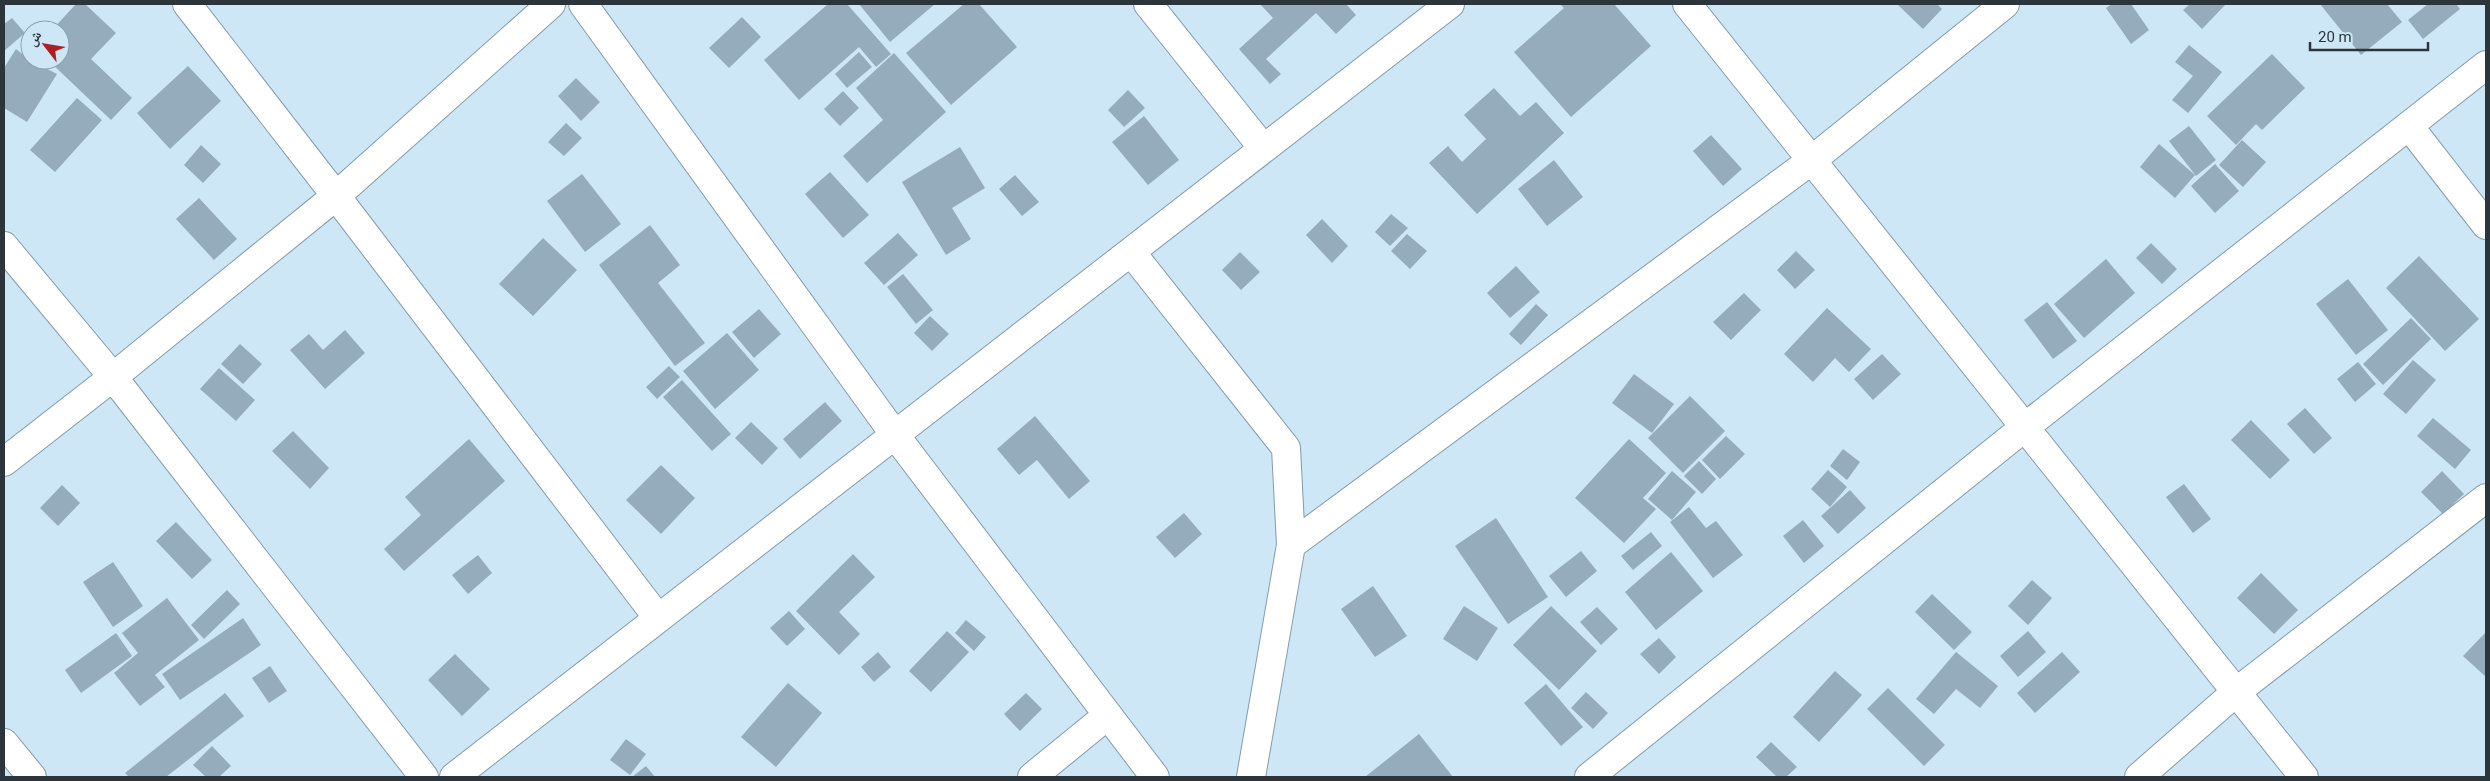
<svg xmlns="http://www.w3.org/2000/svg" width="2490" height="781" font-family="Roboto,'Noto Naskh Arabic',sans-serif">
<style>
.building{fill:#94acbb}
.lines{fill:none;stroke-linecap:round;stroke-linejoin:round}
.minor-casing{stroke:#839baa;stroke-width:30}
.minor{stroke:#fff;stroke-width:28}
</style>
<rect width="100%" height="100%" fill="#cee7f7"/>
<path class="building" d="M76 4H85L116 33 91 59 132 98 111 120 48 60H60V30H52Z
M828 4H847L891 54 876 67 859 47 799 100 764 60Z
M859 4H935L890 42Z
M964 4H979L1017 47 951 105 906 53Z
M1260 4H1346L1356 15 1336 34 1316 13 1266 59 1281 74 1270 84 1239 49 1273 18Z
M1560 4H1614L1651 46 1571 117 1514 52 1564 8Z
M1897 4H1937L1942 9 1923 29Z
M2112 4H2131L2149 30 2131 44 2106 8Z
M2190 4H2226L2202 29 2183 10Z
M2320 4H2387L2402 22 2361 55Z
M2428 4H2456L2460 9 2423 39 2408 20Z
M742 17 761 37 729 68 709 48Z
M12 18 25 33 4 51V24Z
M2189 45 2222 72 2188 113 2172 100 2193 76 2175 62Z
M16 49 30 60 57 74 27 122 4 108V68Z
M859 52 872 67 847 88 835 74Z
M894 53 946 112 867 183 843 156 883 120 856 88Z
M2272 54 2305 88 2262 130 2256 124 2236 145 2207 116Z
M188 66 221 101 170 149 137 113Z
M576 78 600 102 581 121 558 96Z
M1494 88 1520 116 1536 102 1564 133 1477 214 1429 163 1448 146 1462 162 1486 139 1464 115Z
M1128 90 1145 108 1124 127 1108 110Z
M843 91 859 108 840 126 824 109Z
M77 98 102 120 55 172 30 150Z
M1144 116 1179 160 1148 185 1112 142Z
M566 123 582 138 564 156 548 142Z
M2189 126 2216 160 2196 176 2169 141Z
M1711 135 1742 169 1723 186 1693 151Z
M2242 140 2266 162 2243 187 2219 165Z
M2159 144 2195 175 2175 198 2140 167Z
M201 145 221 164 203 183 184 165Z
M960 147 985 188 952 208 971 239 946 255 902 182Z
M1554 160 1583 197 1547 226 1518 189Z
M2215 164 2239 191 2215 213 2191 186Z
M830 172 869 215 843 238 805 194Z
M582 174 621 224 585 252 547 201Z
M1015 175 1039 202 1022 216 999 189Z
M199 198 237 239 214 260 176 219Z
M1391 214 1408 228 1390 246 1375 232Z
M1322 219 1348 246 1332 263 1306 235Z
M650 225 680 265 658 283 705 343 675 366 599 265Z
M898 233 918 255 884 285 864 263Z
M1407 234 1427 251 1410 269 1391 251Z
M543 238 577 270 533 316 499 284Z
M2151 243 2177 269 2162 284 2136 258Z
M1796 251 1815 270 1795 289 1777 270Z
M1240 252 1260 272 1241 290 1222 270Z
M2419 256 2479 319 2445 351 2386 288Z
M2106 259 2135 293 2084 338 2054 304Z
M1516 266 1540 292 1510 318 1487 293Z
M903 274 933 310 916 324 887 287Z
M2348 279 2388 330 2356 355 2316 304Z
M1744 293 1761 310 1731 340 1713 322Z
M2047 302 2077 341 2053 359 2024 320Z
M1536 304 1548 315 1521 345 1509 334Z
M1827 308 1871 349 1849 372 1835 358 1813 382 1784 354Z
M759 309 781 334 754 358 732 332Z
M930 316 949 334 932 351 914 333Z
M2411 318 2431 339 2383 385 2363 364Z
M345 330 365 353 325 389 290 350 309 334 323 350Z
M727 333 759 370 715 409 683 371Z
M240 344 262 364 243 384 221 364Z
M1882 354 1901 374 1873 400 1854 379Z
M2413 360 2436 380 2406 414 2383 394Z
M2358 362 2376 384 2355 402 2337 379Z
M669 366 680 377 657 399 646 387Z
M219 368 255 400 236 421 200 389Z
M1634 374 1674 404 1652 433 1612 403Z
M682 380 731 434 712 451 663 397Z
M1690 396 1725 431 1683 473 1648 438Z
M825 402 842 421 800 459 783 439Z
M2305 408 2332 438 2314 454 2287 424Z
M1035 416 1090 481 1069 499 1037 460 1019 475 997 449Z
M2433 418 2471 450 2455 469 2417 436Z
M2251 420 2290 460 2270 479 2231 440Z
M751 422 778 448 762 465 735 438Z
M293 431 329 468 310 489 272 451Z
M1726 436 1745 454 1720 479 1702 460Z
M469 439 505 481 404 571 384 549 421 515 405 497Z
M1629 439 1666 473 1643 498 1656 509 1624 543 1575 498Z
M1843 449 1860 462 1847 480 1830 466Z
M1699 461 1716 479 1702 494 1684 476Z
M661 465 695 498 661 534 626 500Z
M1828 470 1847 487 1830 507 1811 489Z
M1672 471 1696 492 1672 520 1648 499Z
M2442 471 2464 494 2443 514 2421 492Z
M2184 484 2211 519 2193 533 2166 497Z
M62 485 80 503 58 526 40 508Z
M1850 490 1866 508 1838 534 1821 516Z
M1689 507 1706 528 1716 521 1743 555 1713 578 1670 522Z
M1184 513 1202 534 1175 558 1156 537Z
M1496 518 1548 597 1508 624 1455 546Z
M1803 520 1824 546 1804 563 1783 536Z
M176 522 212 560 192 579 156 541Z
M1651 532 1662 546 1633 570 1621 556Z
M1581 551 1597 571 1566 597 1549 576Z
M1671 552 1703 591 1656 630 1625 592Z
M853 554 875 577 839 612 860 634 839 655 796 611Z
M478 555 492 573 468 594 452 575Z
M113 562 143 606 113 627 83 582Z
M2261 573 2298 610 2274 634 2237 598Z
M2032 580 2052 598 2028 625 2008 606Z
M1373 586 1407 636 1375 657 1341 609Z
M227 590 240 604 204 639 191 625Z
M1932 594 1972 632 1954 650 1915 612Z
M167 598 199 640 155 675 165 687 140 706 114 673 138 653 122 633Z
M1464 606 1498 628 1477 661 1443 639Z
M1551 606 1597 651 1559 690 1513 645Z
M1597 607 1618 629 1601 645 1580 622Z
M789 611 805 629 787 646 770 628Z
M243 618 261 645 180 700 162 674Z
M966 620 986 637 974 651 955 633Z
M947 631 969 652 931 692 909 671Z
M2028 631 2046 652 2018 677 2000 656Z
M2486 632V677L2463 656Z
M116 633 132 656 81 693 65 670Z
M1659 638 1676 657 1659 674 1640 654Z
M878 652 891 667 874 682 861 667Z
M1956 652 1998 686 1980 708 1956 689 1934 714 1916 699Z
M2062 652 2080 672 2035 713 2017 693Z
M455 654 490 689 462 716 428 680Z
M270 666 287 691 269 703 252 678Z
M1835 671 1862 695 1819 742 1793 717Z
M788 683 822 713 776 767 741 737Z
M1546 684 1583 727 1561 746 1524 703Z
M1888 688 1945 745 1924 766 1867 709Z
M1586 692 1608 713 1593 729 1571 708Z
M225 693 244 716 166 777H129L125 773Z
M1026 693 1042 709 1020 731 1004 714Z
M1419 734 1453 777H1365Z
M626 739 646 754 630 775 610 760Z
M1771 742 1797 767 1786 777H1777L1756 757Z
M212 746 231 766 219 777H206L193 765Z
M646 766 655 777H632Z"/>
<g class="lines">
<defs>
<path id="minor" d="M187 4 336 196 658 618
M583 4 895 435 1155 777
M1148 4 1263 148
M1687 4 2304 777
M2409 126 2486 225
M4 246 113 377 424 777
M1131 252 1286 448 1291 545 1251 777
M4 462 113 377 336 196 551 4
M1291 545 1812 160 2005 4
M4 743 32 777
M454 777 1450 4
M1032 777 1108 715
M1589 777 2025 427 2486 65
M2139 777 2236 692 2486 498"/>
</defs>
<use href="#minor" class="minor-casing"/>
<use href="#minor" class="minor"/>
</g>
<rect width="2490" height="781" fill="none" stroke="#2b353b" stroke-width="10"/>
<g transform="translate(45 45) rotate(301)"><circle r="24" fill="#cee7f7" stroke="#8da0ac"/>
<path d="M0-4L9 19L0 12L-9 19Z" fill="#af1e21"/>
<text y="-8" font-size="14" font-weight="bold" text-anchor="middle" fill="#2b353b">ش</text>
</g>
<path d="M2310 42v8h118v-8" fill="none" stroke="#2b353b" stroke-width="2.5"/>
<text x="2318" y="42" font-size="15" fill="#2b353b" stroke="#cee7f7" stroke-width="4" paint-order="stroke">20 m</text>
</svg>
